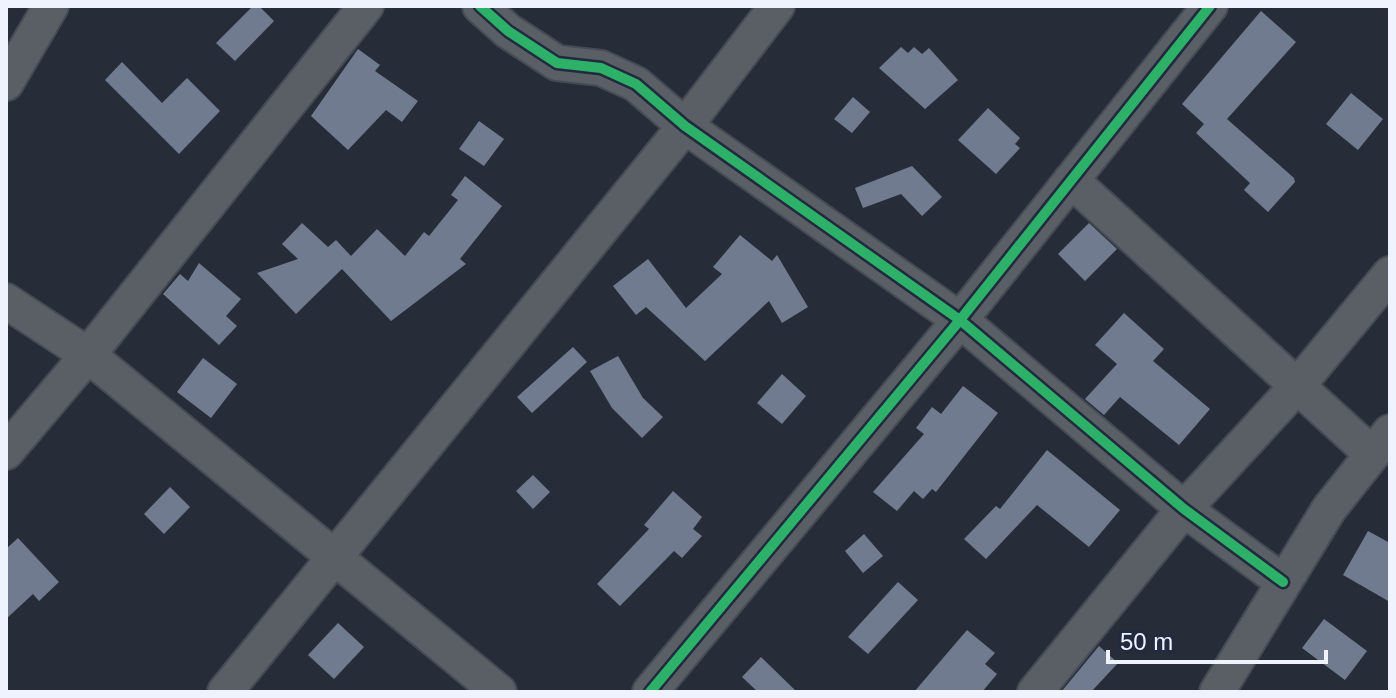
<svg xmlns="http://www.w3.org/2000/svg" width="1396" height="698" font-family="Arial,sans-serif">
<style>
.building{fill:#717b8f}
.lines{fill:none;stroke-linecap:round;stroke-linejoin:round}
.street-casing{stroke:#454a54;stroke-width:38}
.street{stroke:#5a5f66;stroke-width:34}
.cycleway-casing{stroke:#212a3e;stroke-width:15}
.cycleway{stroke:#2db169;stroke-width:10}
</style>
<rect width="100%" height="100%" fill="#272d38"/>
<path class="building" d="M253 6H259L274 21 235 61 216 43Z
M1261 11 1296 42 1227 119 1294 178 1295 182 1268 212 1244 190 1250 183 1196 133 1204 124 1182 104Z
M901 47 908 53 914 47 922 54 929 48 958 80 925 109 879 68Z
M358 49 380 65 375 71 418 101 402 122 386 110 348 150 311 116Z
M122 62 162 103 187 78 220 111 179 154 105 80Z
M1351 93 1383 119 1358 150 1326 124Z
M853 97 870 112 852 133 834 119Z
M988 108 1020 138 1015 144 1020 148 996 174 958 140Z
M479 121 504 139 484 166 459 149Z
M912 166 942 197 922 216 901 194 863 208 855 188Z
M465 176 502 206 460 259 466 264 391 321 342 269 296 314 257 273 298 259 282 244 302 223 328 247 336 240 351 256 377 229 405 256 424 232 429 236 458 200 451 195Z
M1089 223 1117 249 1085 281 1058 254Z
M740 235 772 261 777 255 808 307 782 323 769 301 705 361 646 307 636 315 613 286 648 259 686 308 722 274 713 267Z
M199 263 241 299 226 316 237 326 219 345 163 294 180 274 188 281Z
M1124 313 1164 349 1153 361 1210 409 1179 445 1120 397 1104 415 1085 399 1117 364 1095 345Z
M573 347 587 362 532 413 517 397Z
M618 356 643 398 663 417 642 438 612 408 590 371Z
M203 358 237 384 211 418 177 392Z
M782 374 806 396 782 424 757 403Z
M963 386 998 413 936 492 932 489 923 499 914 491 897 511 873 492 924 434 916 428 932 407 941 414Z
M1047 450 1120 510 1089 547 1037 505 986 559 964 539 996 506 1000 509Z
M533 475 550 492 533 509 516 491Z
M170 487 190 507 164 534 144 514Z
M673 491 702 517 693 529 702 536 682 558 674 551 620 606 597 584 649 529 644 525Z
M1368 531 1390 543V602L1343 575Z
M864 534 883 556 863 573 845 551Z
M18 538 59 582 39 601 33 594 6 619V549Z
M898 582 918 600 868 654 848 637Z
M1324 619 1367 651 1345 680 1302 648Z
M338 623 364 647 334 679 308 655Z
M967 630 995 653 985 664 997 674 982 692H914Z
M1099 646 1118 663 1091 692H1061Z
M761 657 797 692H758L742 677Z"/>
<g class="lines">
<defs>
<path id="street" d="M480 6 508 31 557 63 601 68 636 84 685 126 960 320 1184 509 1283 582
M6 83 51 6
M1071 180 1372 454
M6 301 88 355 499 692
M6 452 88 355 366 6
M225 692 685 126 777 6
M650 692 960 320 1210 6
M1035 692 1184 509 1299 384 1390 274
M1217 692 1329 509 1390 432"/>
</defs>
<use href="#street" class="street-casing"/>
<use href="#street" class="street"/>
<defs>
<path id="cycleway" d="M480 6 508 31 557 63 601 68 636 84 685 126 960 320 1184 509 1283 582
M650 692 960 320 1210 6"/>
</defs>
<use href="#cycleway" class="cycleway-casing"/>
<use href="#cycleway" class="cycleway"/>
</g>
<rect width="1396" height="698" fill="none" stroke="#eef3fe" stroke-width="16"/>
<path d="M1108 650v12h218v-12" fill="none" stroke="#eef3fe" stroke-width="4"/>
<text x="1120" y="650" font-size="24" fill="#eef3fe" stroke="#212a3e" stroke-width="6" paint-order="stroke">50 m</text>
</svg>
